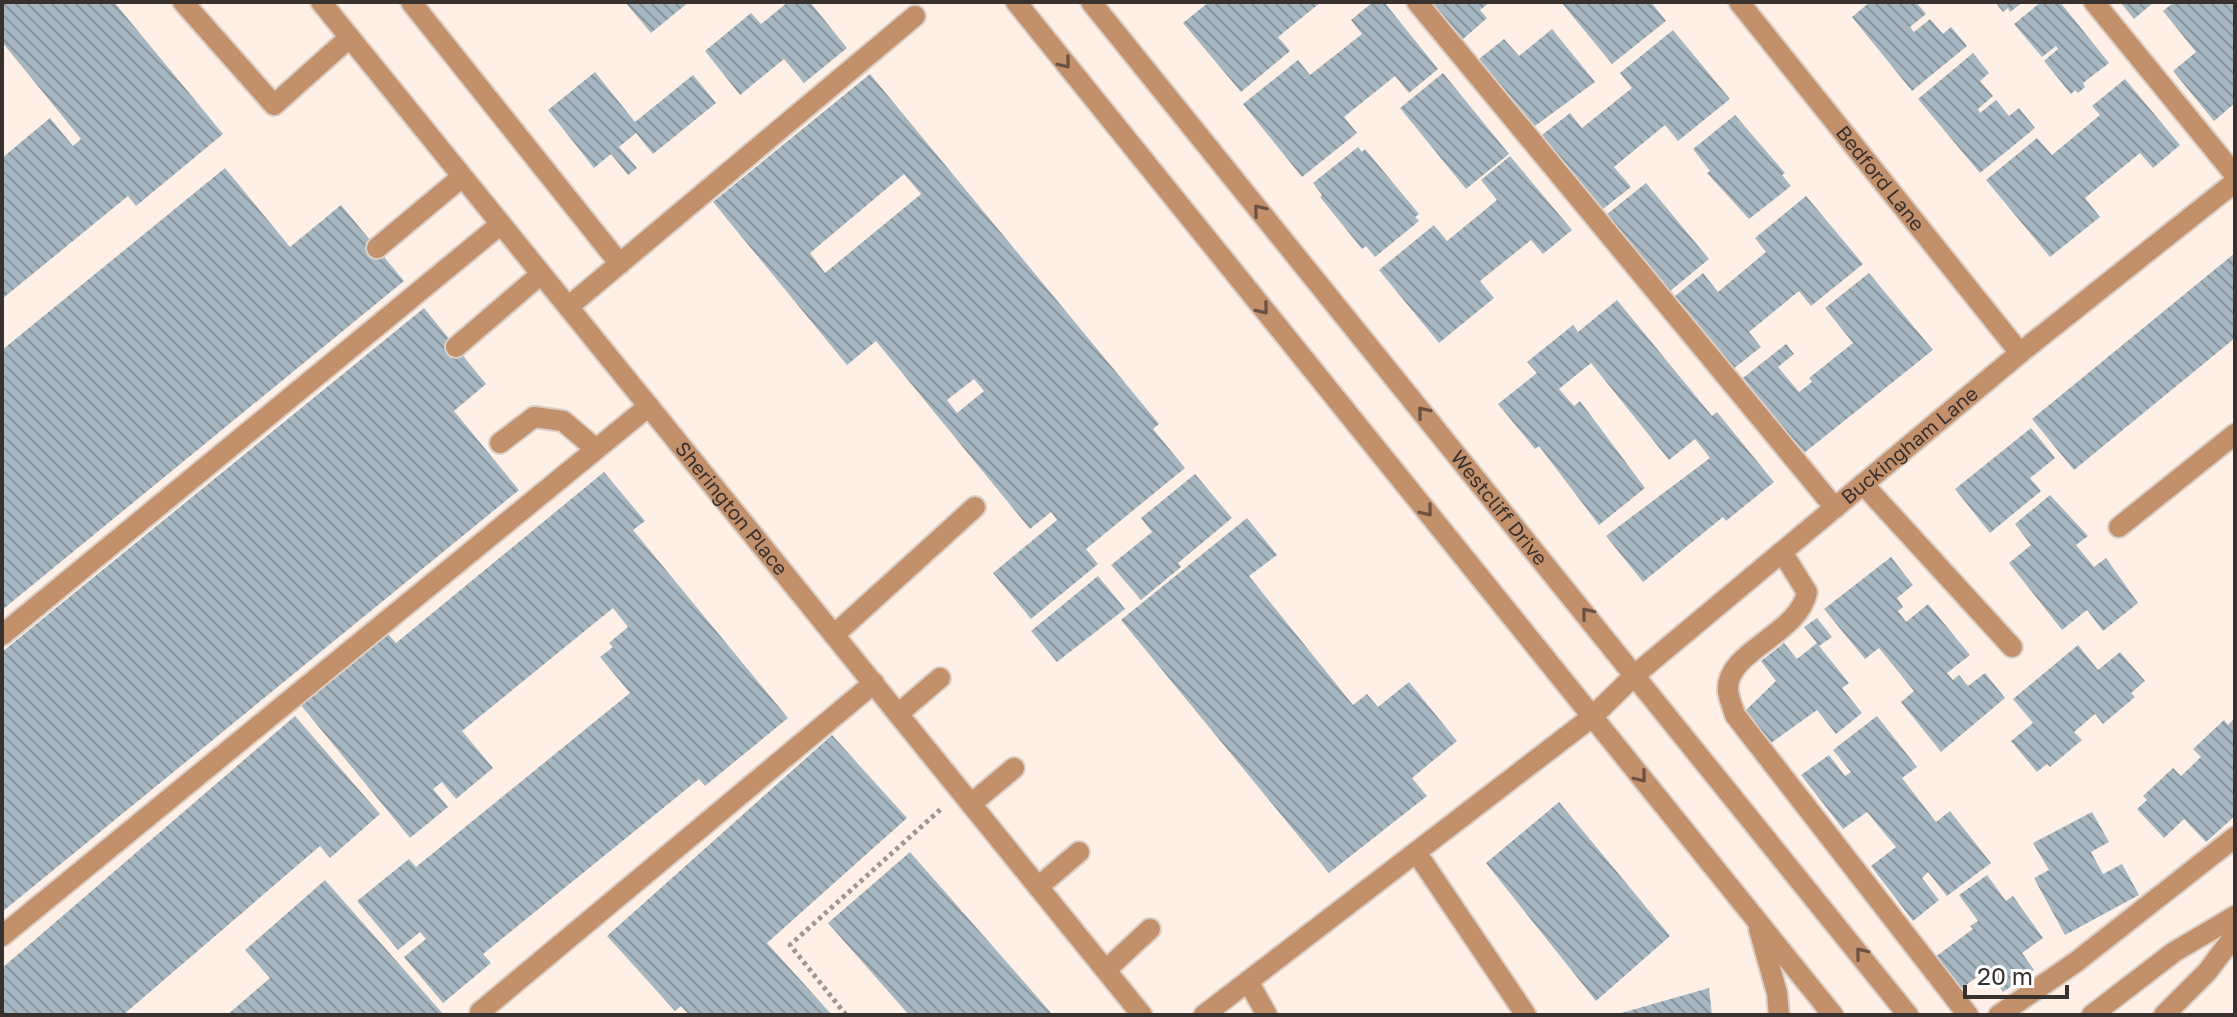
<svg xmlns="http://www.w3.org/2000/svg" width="2237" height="1017" font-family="'Golos Text',sans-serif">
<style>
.building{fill:url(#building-back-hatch);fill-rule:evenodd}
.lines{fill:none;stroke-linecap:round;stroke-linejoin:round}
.service-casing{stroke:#dacec5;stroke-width:24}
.minor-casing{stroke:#dacec5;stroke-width:24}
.tertiary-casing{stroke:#dacec5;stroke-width:24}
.path{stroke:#a29790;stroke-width:5;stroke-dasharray:4 4;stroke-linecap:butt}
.service{stroke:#c3906c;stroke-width:20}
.minor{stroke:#c3906c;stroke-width:20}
.tertiary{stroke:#c3906c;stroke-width:20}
.oneway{stroke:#695243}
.labels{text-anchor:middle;stroke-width:6;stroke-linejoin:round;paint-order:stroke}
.street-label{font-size:20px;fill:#38312d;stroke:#fff}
</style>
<defs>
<pattern id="building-back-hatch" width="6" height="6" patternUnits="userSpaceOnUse" patternTransform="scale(2)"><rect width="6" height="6" fill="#a6b7c2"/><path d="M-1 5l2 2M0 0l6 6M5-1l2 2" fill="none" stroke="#88959e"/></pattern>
</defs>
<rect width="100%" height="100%" fill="#fef0e6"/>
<path class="building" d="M2 2H114L223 134 136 206 128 196 2 299V158L50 118 73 146 81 139 2 42Z
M625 2H689L651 33Z
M788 2H810L847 48 804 83 784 59 740 95 705 51 751 13 761 24Z
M1209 2H1321L1278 37 1290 51 1241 92 1183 23Z
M1373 2H1384L1438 69 1409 93 1395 76 1344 117 1357 133 1302 177 1243 104 1298 60 1310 75 1362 34 1351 20Z
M1430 2H1490L1480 10 1487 18 1462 40Z
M1561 2H1651L1666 21 1612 64Z
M1870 2H1916L1926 14 1910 27 1914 32 1930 19 1943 34 1951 27 1967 46 1912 91 1852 17Z
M1995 2H2023L2010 12 2008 8 2003 12Z
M2041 2H2060L2109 63 2083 83 2085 87 2078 93 2075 90 2071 94 2044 61 2058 49 2056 46 2042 57 2014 24Z
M2120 2H2154L2134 19Z
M2174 2H2235V103L2214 121 2173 71 2196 52 2163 11Z
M1552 29 1595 82 1535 126 1479 59 1504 39 1519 56Z
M1673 30 1730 99 1678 141 1665 125 1614 167 1631 187 1603 209 1542 135 1570 113 1582 128 1632 88 1620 73Z
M1973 53 1989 73 1980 81 1993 96 1978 109 1980 113 1996 100 2009 116 2019 108 2035 128 1980 173 1918 99Z
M595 72 635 122 693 75 716 103 653 154 636 133 619 147 637 168 628 175 611 154 594 168 548 110Z
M1443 73 1509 154 1466 189 1400 108Z
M870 74 1159 424 1153 429 1185 468 1086 549 1098 564 1031 619 993 573 1057 520 1051 512 1030 529 876 341 847 365 713 202ZM904 174 921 194 825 273 810 253ZM974 379 984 391 957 413 947 400Z
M2125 79 2180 145 2153 168 2140 153 2085 198 2100 217 2050 257 1986 180 2037 138 2052 155 2100 115 2092 106Z
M1735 115 1785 173 1782 175 1791 186 1749 219 1707 173 1710 171 1693 149Z
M1358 147 1362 152 1365 149 1419 214 1415 217 1419 221 1375 257 1366 246 1362 249 1320 197 1322 195 1313 183Z
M1510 156 1572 230 1543 254 1531 240 1480 281 1494 298 1439 343 1379 270 1434 225 1447 241 1497 200 1481 180Z
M225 168 290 247 341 205 404 281 2 610V350Z
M1646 183 1709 259 1669 292 1606 215Z
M1806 196 1863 264 1811 306 1799 291 1749 332 1761 347 1733 369 1674 297 1703 273 1718 292 1766 252 1755 238Z
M2235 253V338L2074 470 2032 419Z
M1869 273 1933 350 1804 453 1743 378 1786 344 1794 354 1778 367 1799 392 1812 382 1809 378 1853 343 1825 308Z
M1617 300 1712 416 1717 412 1774 482 1726 521 1723 517 1643 582 1606 536 1710 458 1695 439 1669 460 1591 363 1559 389 1574 406 1580 401 1645 488 1599 525 1539 446 1535 449 1498 404 1537 373 1527 362 1573 325 1578 332Z
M424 308 486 384 454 411 519 490 2 912V652Z
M2031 428 2055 458 2030 478 2041 491 1990 533 1955 489Z
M604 472 645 521 633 530 788 718 705 786 699 779 483 954 491 963 443 1003 404 957 426 939 420 932 398 950 357 901 409 859 416 867 630 693 600 657 613 647 609 643 628 627 613 608 462 731 493 768 456 799 442 782 433 789 448 807 410 838 300 704 387 633 396 643Z
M1195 474 1232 518 1178 563 1181 567 1141 600 1111 565 1152 532 1141 518Z
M2050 495 2088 536 2076 545 2094 567 2106 558 2138 603 2103 631 2087 610 2062 630 2009 563 2031 545 2015 524Z
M1247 518 1277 555 1249 576 1353 705 1367 694 1378 707 1409 682 1457 741 1412 778 1427 796 1329 873 1121 620Z
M1891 557 1913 585 1897 598 1903 607 1898 611 1906 622 1928 604 1970 655 1947 673 1953 680 1959 675 1968 686 1985 673 2005 698 1941 752 1901 702 1914 691 1879 648 1865 659 1824 609Z
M1098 576 1125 609 1057 662 1031 631Z
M1817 618 1832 637 1819 646 1849 683 1842 688 1862 713 1836 734 1817 710 1771 743 1745 711 1776 681 1761 661 1784 643 1797 659 1817 643 1804 627Z
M2078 645 2098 670 2120 652 2145 681 2131 693 2135 697 2103 724 2095 714 2074 732 2082 740 2050 767 2047 764 2037 772 2011 741 2033 723 2013 699Z
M295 716 380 814 330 858 320 846 123 1015H2V968Z
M1877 716 1917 767 1902 778 1936 822 1950 811 1991 863 1947 896 1928 872 1922 878 1939 900 1913 921 1871 866 1896 847 1867 812 1843 829 1801 775 1829 755 1845 776 1851 772 1833 750Z
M2235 718V816L2206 842 2184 819 2164 838 2137 809 2147 800 2143 796 2173 768 2181 776 2201 757 2193 749 2224 720 2228 725Z
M832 735 907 818 767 943 832 1015H689L681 1006 675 1011 607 936Z
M1559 802 1670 936 1596 1001 1486 863Z
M2092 812 2109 842 2091 852 2103 874 2122 864 2139 895 2065 935 2034 878 2049 870 2033 843Z
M910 852 1053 1015H909L828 923Z
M1987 875 2006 901 2013 896 2043 938 2022 953 2034 970 2003 992 1987 970 1959 990 1935 957 1973 929 1970 926 1978 921 1959 895Z
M325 880 444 1015H227L270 978 245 950Z
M1709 988 1712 1015H1618V1014Z"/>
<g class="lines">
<defs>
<path id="service" d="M183 2 274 105 349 38
M411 2 620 264
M1417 2 1835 508
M2094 2 2235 175
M377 248 462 177
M568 307 915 16
M456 347 541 274
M500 443 534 417 563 421 596 449
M1863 484 2012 647
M2119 527 2235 434
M1782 552 1807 592C1799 635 1725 651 1728 691 1729 699 1733 708 1735 715L1968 1015
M2 635 501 224
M834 635 975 507
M898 714 940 678
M971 804 1014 768
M1416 852 1526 1015
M1038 887 1079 852
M2 936 649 406
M1106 970 1150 929
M1248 981 1267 1015
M480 1012 874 683
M1204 1015 1592 717
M1999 1015 2076 962 2235 837"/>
<g id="minor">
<path id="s1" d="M321 2 1142 1015"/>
<path id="s2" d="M1739 2 2020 353"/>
<path id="s3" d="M1592 717 1636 674 2020 353 2235 182"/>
</g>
<g id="tertiary">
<path d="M1016 2 1833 1015"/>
<path id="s4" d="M1091 2 1908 1015"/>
<path d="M1759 929 1777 993 1779 1015"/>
<path d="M2092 1015 2174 952 2235 916"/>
<path d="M2164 1015 2207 972 2235 935"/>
</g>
</defs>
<use href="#service" class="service-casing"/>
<use href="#minor" class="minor-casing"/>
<use href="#tertiary" class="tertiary-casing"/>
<path class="path" d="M846 1015 790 945 942 808"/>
<use href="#service" class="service"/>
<use href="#minor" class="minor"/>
<use href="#tertiary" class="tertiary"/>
</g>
<defs><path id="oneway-chevron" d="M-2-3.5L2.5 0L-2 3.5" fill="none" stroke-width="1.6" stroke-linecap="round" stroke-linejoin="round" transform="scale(2)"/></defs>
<g class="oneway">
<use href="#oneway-chevron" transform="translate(1065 63) rotate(51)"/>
<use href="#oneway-chevron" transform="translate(1259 210) rotate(-129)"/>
<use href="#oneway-chevron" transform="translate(1263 309) rotate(51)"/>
<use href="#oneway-chevron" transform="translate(1423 412) rotate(-129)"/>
<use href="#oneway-chevron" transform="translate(1427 511) rotate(51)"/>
<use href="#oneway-chevron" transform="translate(1587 613) rotate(-129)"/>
<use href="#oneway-chevron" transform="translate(1641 777) rotate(51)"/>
<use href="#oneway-chevron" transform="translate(1861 953) rotate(-129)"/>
</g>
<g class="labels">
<g class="street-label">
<text dy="7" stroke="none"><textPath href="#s2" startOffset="226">Bedford Lane</textPath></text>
<text dy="7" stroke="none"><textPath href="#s3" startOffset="418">Buckingham Lane</textPath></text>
<text dy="7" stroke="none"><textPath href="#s4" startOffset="650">Westcliff Drive</textPath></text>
<text dy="7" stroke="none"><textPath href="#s1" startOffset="652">Sherington Place</textPath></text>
</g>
</g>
<rect width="2237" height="1017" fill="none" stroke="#38312d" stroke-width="8"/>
<path d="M1965 985v12h102v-12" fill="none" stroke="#38312d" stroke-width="4"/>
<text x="1977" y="985" font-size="24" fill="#38312d" stroke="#ffffff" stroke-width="6" paint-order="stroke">20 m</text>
</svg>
